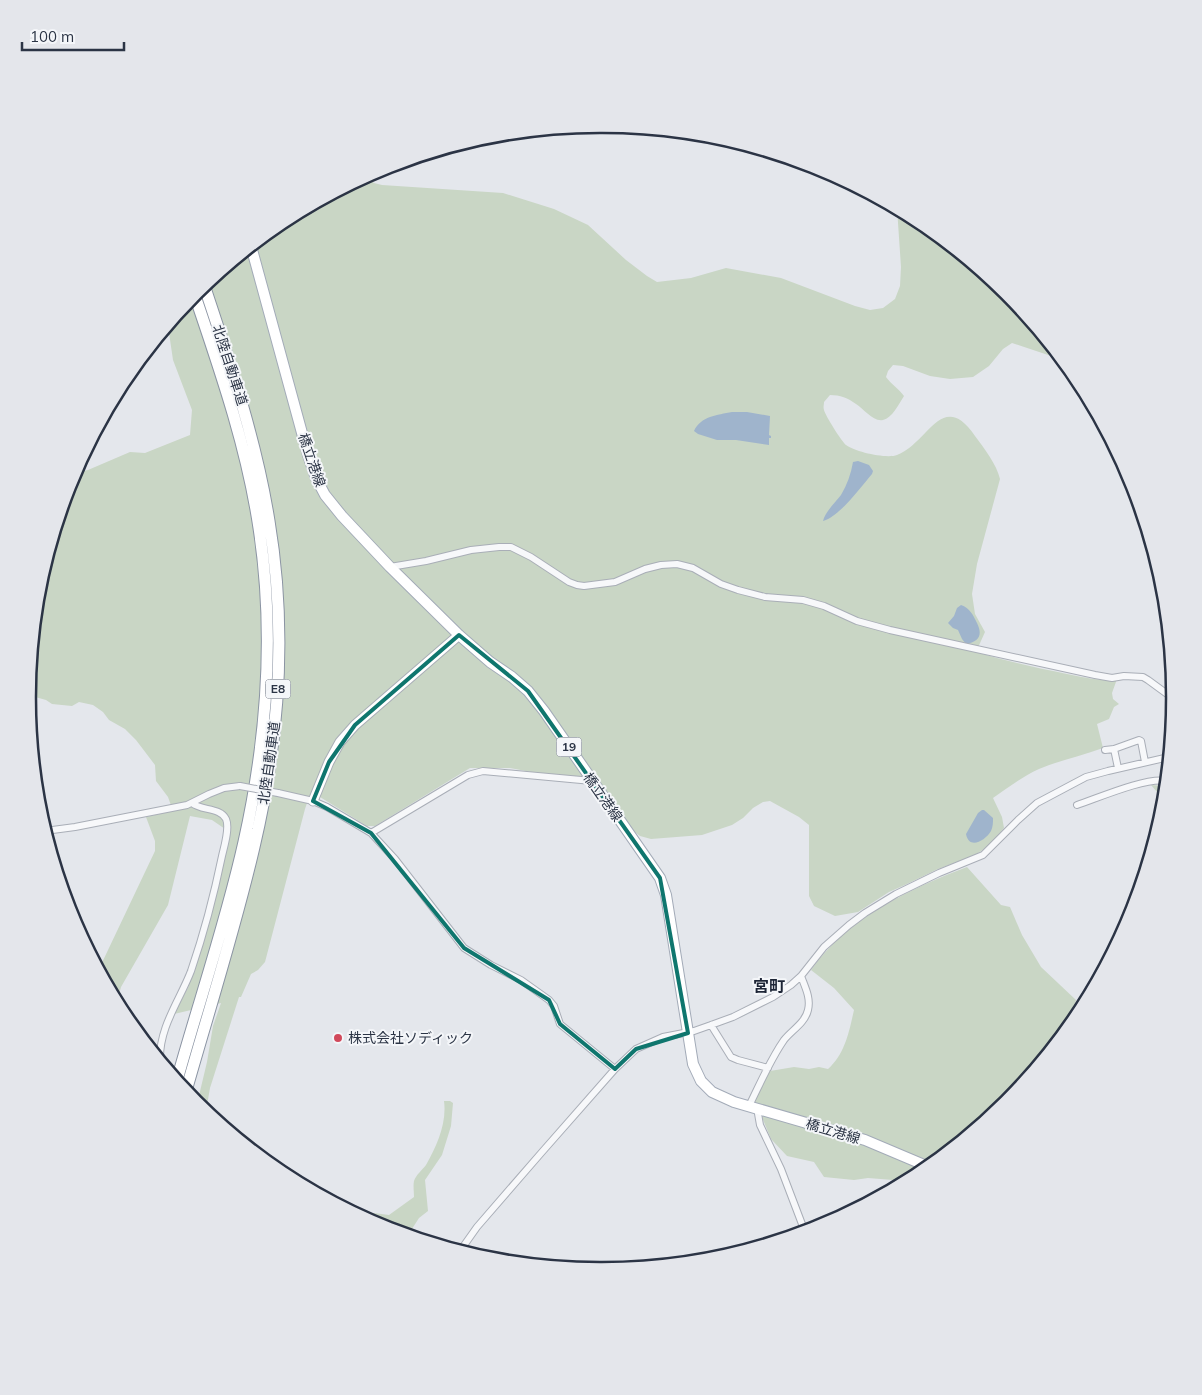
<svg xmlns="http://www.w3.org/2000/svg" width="1202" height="1395" font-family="Mulish,'Noto Sans JP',sans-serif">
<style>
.green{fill:#c9d6c5}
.water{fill:#9fb4cc}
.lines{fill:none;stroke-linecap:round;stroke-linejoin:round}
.street-casing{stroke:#a9aeb7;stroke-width:8}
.secondary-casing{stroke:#a9aeb7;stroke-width:11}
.primary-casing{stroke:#a3abb8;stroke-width:12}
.highway-casing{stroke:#8b94a3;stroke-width:13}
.street{stroke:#f7f8fa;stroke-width:6}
.secondary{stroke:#fff;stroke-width:9}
.primary{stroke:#fff;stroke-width:10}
.highway{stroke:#fff;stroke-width:11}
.street-bridge-casing{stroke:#a9aeb7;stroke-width:8;stroke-linecap:butt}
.street-bridge{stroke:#f7f8fa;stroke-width:6}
.marked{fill:none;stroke:#0f766e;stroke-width:4;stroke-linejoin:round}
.poi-dot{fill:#d1495b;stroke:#f4f6f9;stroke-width:2}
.labels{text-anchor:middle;stroke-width:4;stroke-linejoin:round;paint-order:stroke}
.shield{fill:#f4f6f9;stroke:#676e7b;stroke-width:1}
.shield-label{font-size:12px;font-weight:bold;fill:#2b3445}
.street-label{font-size:14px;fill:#2b3445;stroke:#f4f6f9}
.poi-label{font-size:14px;fill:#2b3445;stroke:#f4f6f9;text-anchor:start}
.quarter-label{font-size:16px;font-weight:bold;fill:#1d2536;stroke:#f4f6f9}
.rim{fill:none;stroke:#2b3445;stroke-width:2.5}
</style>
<rect width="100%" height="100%" fill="#e4e7ec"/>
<path class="green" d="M366 176 374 183 382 185 503 193 554 209 588 225 626 260 647 276 657 282 691 278 726 268 781 278 855 306 870 310 883 308 895 299 900 286 901 267 897 208 920 221 1007 292 1063 360 1012 343 1003 349 989 366 973 377 950 379 930 376 903 366 893 365 888 371 886 377C891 384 899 389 904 396 899 404 892 418 883 420 873 422 864 409 856 404 848 398 840 395 830 395L824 402C824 405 823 407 824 410 825 415 842 442 846 445 855 452 887 459 897 455 928 444 942 388 975 436 984 448 997 465 1000 479L977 564 972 594 975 614 985 632 976 652C1006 661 1037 668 1067 674 1084 677 1100 682 1117 679L1112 693 1113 699 1119 704 1114 707 1109 719 1097 724 1103 748C1082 756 1060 760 1039 769 1023 776 1008 788 993 798L1002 817 1004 828 990 845 975 855 938 869 907 884 889 892 858 912 835 916 814 906 809 896V825L799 817 770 801 763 802 753 808 743 818 732 825 702 835 651 839 640 836 632 830 595 778 531 772 510 768H470L375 826H367L320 797H315L307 803 305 809 265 962 258 970 251 974 241 997H239L210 1088 206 1111 197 1104 207 1062 213 1026 221 1003 174 1014 188 988 228 831 212 820 190 816 168 905 121 987 117 1002 99 969 155 851V841L146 817 173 811 168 797 156 781 155 765 136 740 125 729 109 720 103 712 93 705 79 702 72 706 52 704 46 700 28 695 39 585 71 478 74 473 88 470 130 452 145 453 190 435 192 410 173 360 168 326 196 292 283 221Z
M1151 785 1166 786 1164 800Z
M967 867 1001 905 1010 907 1022 935 1041 967 1076 1000 1071 1024 1006 1103 919 1174 901 1184 893 1180 868 1178 854 1180 824 1177 814 1162 787 1156 771 1139 757 1105 754 1101 770 1071 794 1067 809 1069 819 1067 828 1069C845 1054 849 1032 854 1010L834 988 811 970C848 918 909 889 967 867Z
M444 1101H450L453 1103 451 1126 442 1155 425 1180 428 1211 419 1218 408 1235 381 1227 380 1225 358 1215 374 1213 389 1215 414 1197C414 1192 413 1186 414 1181 416 1175 422 1170 426 1165 437 1146 447 1123 444 1101Z"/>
<path class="water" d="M732 412H747L770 416 769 435 771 436V438H769V445L736 440H717L698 434 694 431C701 416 717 415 732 412Z
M858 461 869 465 873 471 872 474C861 487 839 517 823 521 825 512 835 503 841 495 847 485 851 474 853 462Z
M961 605C970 608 973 615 977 623 983 635 979 642 966 644L962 639 958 630 953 628 948 623 954 616 957 608Z
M982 810H984L993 818C993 822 993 827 991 831 985 841 969 850 966 834L978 813Z"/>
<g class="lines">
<defs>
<path id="street" d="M390 567 426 561 471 550 499 547H511L531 557 569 582 577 585 584 586 615 582 645 569 661 565 677 564 693 568 721 584 738 590 765 597 803 600 824 606 857 621 890 630 1095 675 1112 678 1124 676 1143 677 1148 680 1174 699
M1105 750 1114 749
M1118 768 1114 749 1139 740 1141 741 1145 762
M278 793 313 801 327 807 371 833 395 859 464 948 491 965 521 980 549 1000 554 1006 560 1024 615 1069
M1077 805C1098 798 1146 777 1166 781
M45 831 75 827 187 805 209 794 224 788 240 786
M371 833 468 775 483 771 592 781
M711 1025 731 1057 738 1060 768 1068
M160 1060C159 1027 180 1000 191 971 204 933 214 895 222 856 224 847 230 828 226 819 220 807 201 811 192 803
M749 1106C760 1084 770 1060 784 1040 792 1030 805 1023 808 1010 811 998 805 987 801 976
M757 1108 760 1125 781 1169 805 1232
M460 1251 477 1227 542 1152 615 1069 636 1049 663 1037 694 1031 711 1025 733 1017 773 997 791 985 801 976 824 947 849 925 865 913 896 894 939 873 983 855 1018 820 1037 803 1069 786 1086 777 1108 771 1169 757"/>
<path id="secondary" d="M313 801 329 762 340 742 355 725 459 635"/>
<path id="primary" d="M251 246 308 455 316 478 325 495 342 516 390 567 459 635 490 662 512 677 528 691 544 711 660 878 666 895 693 1064 701 1081 712 1092 734 1102 865 1140 929 1167"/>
<path id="highway" d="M177 1080C199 1001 226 923 244 842 267 739 275 633 259 528 247 447 220 370 194 293
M186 1091C209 1010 235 929 254 847 279 741 287 629 269 521 256 440 230 363 204 285"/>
</defs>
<use href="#street" class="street-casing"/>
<use href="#secondary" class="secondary-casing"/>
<use href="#primary" class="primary-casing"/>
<use href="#highway" class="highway-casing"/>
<use href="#street" class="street"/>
<use href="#secondary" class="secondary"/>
<use href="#primary" class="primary"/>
<use href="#highway" class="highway"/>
<defs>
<path id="street-bridge" d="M240 786 278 793"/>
</defs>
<use href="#street-bridge" class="street-bridge-casing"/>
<use href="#street-bridge" class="street-bridge"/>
</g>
<path class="marked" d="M459 635 528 691 660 878 688 1033 636 1049 615 1069 560 1024 549 1000 464 948 371 833 313 801 329 762 355 725Z"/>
<circle class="poi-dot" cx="338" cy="1038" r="5"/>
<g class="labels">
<g class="shield">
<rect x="265.5" y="679.5" width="25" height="19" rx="4"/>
<rect x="556.5" y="737.5" width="25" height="19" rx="4"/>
</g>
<g class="shield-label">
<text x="278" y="693">E8</text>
<text x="569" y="751">19</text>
</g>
<g class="street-label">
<text transform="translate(230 365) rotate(72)" y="5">北陸自動車道</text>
<text transform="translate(312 460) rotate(71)" y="5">橋立港線</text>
<text transform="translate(269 763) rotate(-82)" y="5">北陸自動車道</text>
<text transform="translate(603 797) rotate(55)" y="5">橋立港線</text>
<text transform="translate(833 1131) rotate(17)" y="5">橋立港線</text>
</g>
<g class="poi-label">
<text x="348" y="1043">株式会社ソディック</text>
</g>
<g class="quarter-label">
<text x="769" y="992">宮町</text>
</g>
</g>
<path d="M0 0H1202V1395H0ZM600 133H602A564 564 0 0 1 1166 697V698A564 564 0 0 1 602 1262H600A564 564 0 0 1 36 698V697A564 564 0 0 1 600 133Z" fill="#e4e6eb" fill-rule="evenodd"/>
<path class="rim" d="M600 133H602A564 564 0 0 1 1166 697V698A564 564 0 0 1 602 1262H600A564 564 0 0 1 36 698V697A564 564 0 0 1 600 133Z"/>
<path d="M22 42v8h102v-8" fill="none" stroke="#2b3445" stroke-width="2.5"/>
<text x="30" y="42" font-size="15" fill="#2b3445" stroke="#f4f6f9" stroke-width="4" paint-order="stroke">100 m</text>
</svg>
